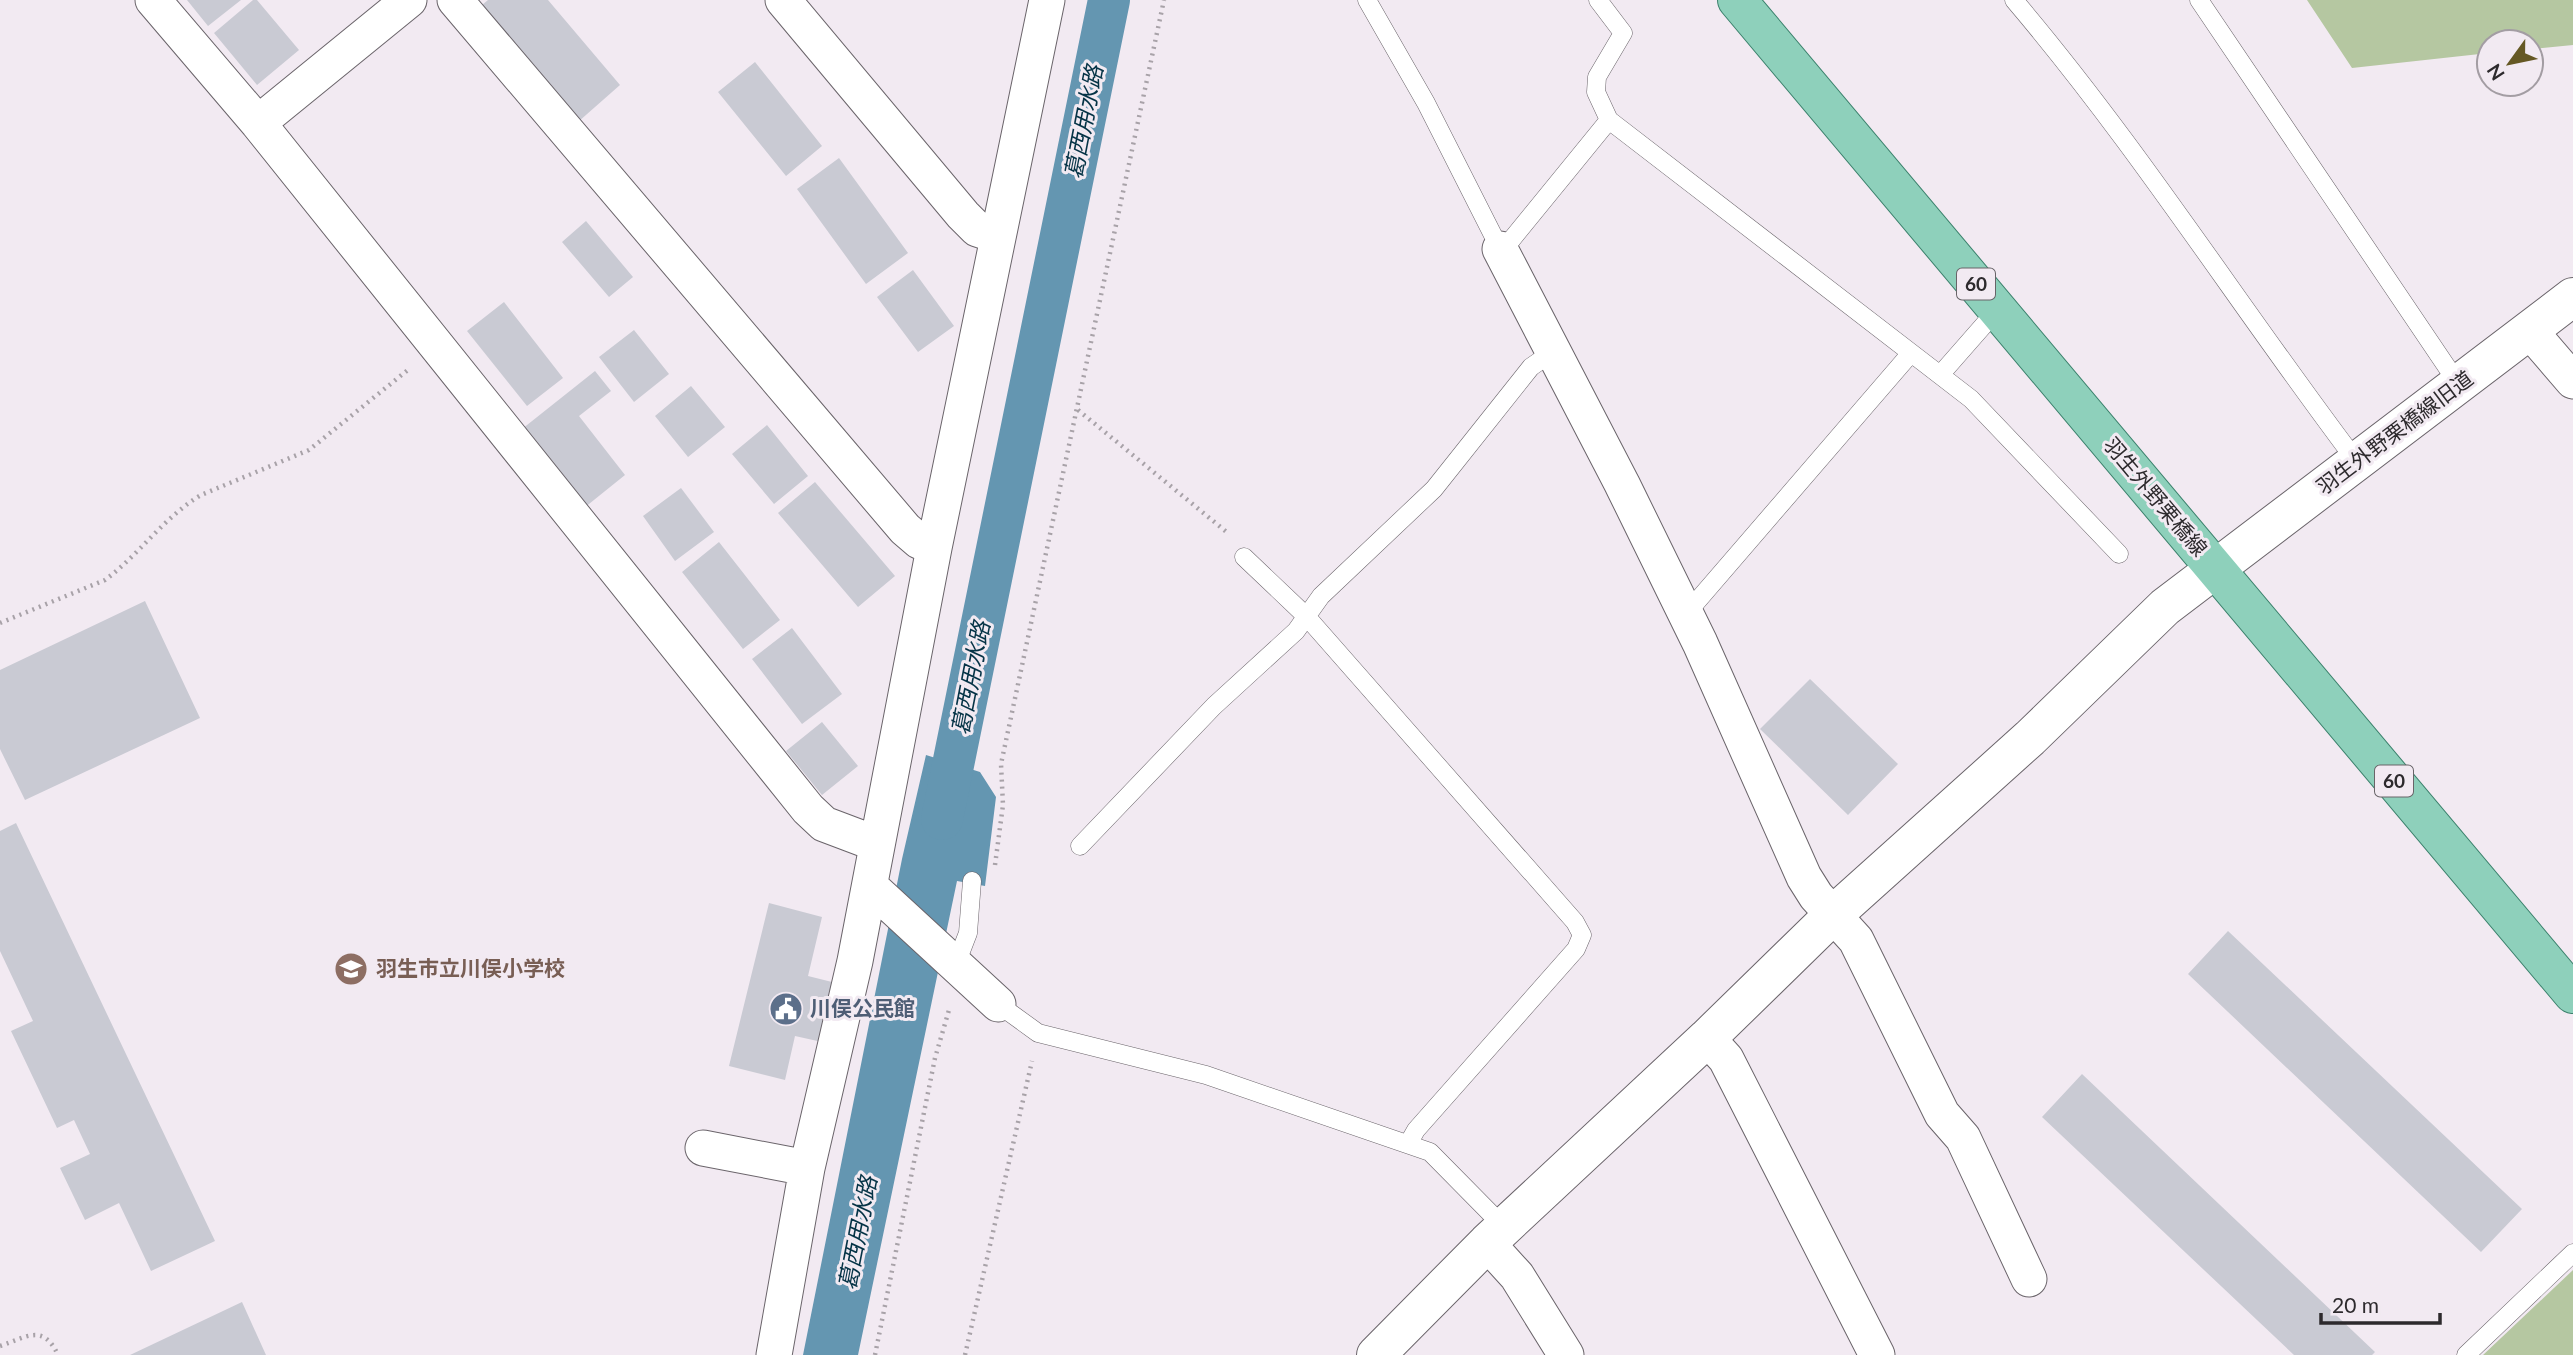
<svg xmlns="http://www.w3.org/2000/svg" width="2573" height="1355" font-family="Lato,'Noto Sans JP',sans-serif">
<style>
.green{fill:#b5c7a1}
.water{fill:#6496b1}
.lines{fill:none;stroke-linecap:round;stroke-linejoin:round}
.canal{stroke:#6496b1;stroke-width:42}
.building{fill:#c9cad3}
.service-casing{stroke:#6a646a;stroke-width:19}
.minor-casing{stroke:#6a646a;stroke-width:37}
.tertiary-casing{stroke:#6a646a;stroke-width:40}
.primary-casing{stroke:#3b816c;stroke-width:40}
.path{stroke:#a8a2a8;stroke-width:4.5;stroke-dasharray:2 5;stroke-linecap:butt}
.service{stroke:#fff;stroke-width:18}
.minor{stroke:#fff;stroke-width:35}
.tertiary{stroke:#fff;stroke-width:38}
.primary{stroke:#8ed0bb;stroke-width:38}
.labels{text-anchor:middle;stroke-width:6;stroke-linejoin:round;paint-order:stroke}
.shield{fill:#f2eaf2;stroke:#686468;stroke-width:2}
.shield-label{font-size:19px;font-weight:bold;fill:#2d2a2d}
.street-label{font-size:21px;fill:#2d2a2d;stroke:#f2eaf2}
.education-label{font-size:21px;font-weight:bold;fill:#785e54;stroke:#f2eaf2;text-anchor:start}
.service-label{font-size:21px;font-weight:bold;fill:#4e5e75;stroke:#f2eaf2;text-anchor:start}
.water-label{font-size:23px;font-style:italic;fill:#053346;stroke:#f2eaf2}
</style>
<rect width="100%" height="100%" fill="#f2eaf2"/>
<path class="green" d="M2307 0H2573V45L2531 49V42H2489V53L2352 68Z
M2573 1270V1355H2483Z"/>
<path class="water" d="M926 755 980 772 996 797 985 886 957 881 858 1355H803L902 859Z"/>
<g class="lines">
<path class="canal" d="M942 819 1109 0"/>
</g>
<path class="building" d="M187 0H241L208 26Z
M253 0H257L299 50 257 85 214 33Z
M488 0H548L620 85 578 122 482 5Z
M755 62 822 146 786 176 718 92Z
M839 158 908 253 866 284 797 189Z
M586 221 633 277 609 297 562 242Z
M913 270 954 326 918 352 877 297Z
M504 302 563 378 527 406 467 331Z
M634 330 669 374 634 402 599 357Z
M595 371 611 391 579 416 625 475 584 508 522 429Z
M691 386 725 427 688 457 655 416Z
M767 425 808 476 774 504 732 454Z
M815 482 895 576 858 607 778 513Z
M681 488 714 532 675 561 643 516Z
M719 542 780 620 743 649 682 572Z
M145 601 200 718 25 800 0 749V670Z
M792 628 842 694 802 724 752 659Z
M1810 679 1898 764 1848 815 1760 729Z
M822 722 858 766 822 795 786 751Z
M16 823 215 1241 151 1271 119 1203 85 1220 60 1168 90 1154 74 1120 57 1128 11 1031 33 1021 0 951V831Z
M769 903 822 917 808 976 836 983 822 1042 795 1036 785 1080 729 1066Z
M2228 931 2522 1209 2481 1252 2188 974Z
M2082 1074 2375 1352 2372 1355H2294L2042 1117Z
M242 1302 266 1355H130Z"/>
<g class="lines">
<defs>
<path id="service" d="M1367 0 1426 103 1500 249 1512 239 1609 120 1971 399 2119 554
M1598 0 1623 33 1597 77 1596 92 1609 120
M2014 0C2138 146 2241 309 2357 462
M2199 0 2459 385
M1940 375 1997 310
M1244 557 1306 616 1575 922 1582 935 1576 949 1416 1130 1408 1144
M1686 614 1911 353
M1080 846 1214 706 1296 631 1321 596 1434 489 1531 367 1554 351
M956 964 968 933 972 881
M998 1004 1038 1033 1206 1075 1430 1152 1504 1227
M2466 1355 2573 1253"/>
<path id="minor" d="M153 0 258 123 808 809 824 824 877 844
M455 0 905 529 919 541 934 548
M783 0 963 215 977 229 998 236
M258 123 409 0
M1500 249 1622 484 1700 643 1804 877 1816 896 1856 940 1942 1114 1963 1138 2029 1279
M2530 331 2573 381
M870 886 998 1004
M1707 1038 1726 1059 1877 1355
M703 1148 807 1168
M1487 1243 1517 1276 1566 1355
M774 1355 807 1168 855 961 934 548 1047 0"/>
<path id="tertiary" d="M1376 1355 1487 1243 1707 1038 1833 915 2030 738 2165 607 2573 297"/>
<path id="primary" d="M1737 0 2573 994"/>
</defs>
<use href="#service" class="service-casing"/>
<use href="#minor" class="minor-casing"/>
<use href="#tertiary" class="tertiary-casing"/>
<use href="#primary" class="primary-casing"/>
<path class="path" d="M1078 410 1229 534
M0 623 105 580C140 554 164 517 201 495L309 450 409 369
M995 865 1003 805 1001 764 1164 0
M0 1346C27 1337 43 1323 58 1355
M875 1355 935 1058 949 1010
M965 1355 1032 1061"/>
<use href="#service" class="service"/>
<use href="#minor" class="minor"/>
<use href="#tertiary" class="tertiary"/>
<use href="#primary" class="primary"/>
</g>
<defs>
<symbol id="school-disc" viewBox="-11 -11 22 22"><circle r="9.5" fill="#8d6e63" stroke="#f2eaf2"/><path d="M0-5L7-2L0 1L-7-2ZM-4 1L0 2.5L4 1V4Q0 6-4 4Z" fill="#fff"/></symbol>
<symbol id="civic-disc" viewBox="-11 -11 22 22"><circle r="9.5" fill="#5c6f8a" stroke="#f2eaf2"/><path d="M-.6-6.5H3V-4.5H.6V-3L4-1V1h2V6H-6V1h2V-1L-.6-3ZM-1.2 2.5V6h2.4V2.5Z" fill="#fff"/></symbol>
</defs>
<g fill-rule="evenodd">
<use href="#school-disc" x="332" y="950" width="38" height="38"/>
<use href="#civic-disc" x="767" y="990" width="38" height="38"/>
</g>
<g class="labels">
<g class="shield">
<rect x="1957" y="268.5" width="38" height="31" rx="5"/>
<rect x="2375" y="765.5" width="38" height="31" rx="5"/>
</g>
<g class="shield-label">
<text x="1976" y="291">60</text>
<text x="2394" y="788">60</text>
</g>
<g class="street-label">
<text transform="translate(2395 433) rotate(-37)" y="7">羽生外野栗橋線旧道</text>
<text transform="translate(2155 497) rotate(50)" y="7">羽生外野栗橋線</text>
</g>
<g class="education-label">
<text x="376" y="976">羽生市立川俣小学校</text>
</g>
<g class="service-label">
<text x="810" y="1016">川俣公民館</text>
</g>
<g class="water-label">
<text transform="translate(1084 122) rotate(-79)" y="8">葛西用水路</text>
<text transform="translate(971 678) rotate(-79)" y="8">葛西用水路</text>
<text transform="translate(858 1233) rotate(-79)" y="8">葛西用水路</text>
</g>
</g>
<g transform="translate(2510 63) rotate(237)"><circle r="33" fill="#f2eaf2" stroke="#a39da3" stroke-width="2"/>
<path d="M0-5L12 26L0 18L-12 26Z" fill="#655824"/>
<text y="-10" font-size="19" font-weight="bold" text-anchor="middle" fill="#2d2a2d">N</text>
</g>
<path d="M2321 1313v10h119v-10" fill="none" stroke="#2d2a2d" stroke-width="3.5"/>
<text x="2332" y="1313" font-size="21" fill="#2d2a2d" stroke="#f2eaf2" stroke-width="5" paint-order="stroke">20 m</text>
</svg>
